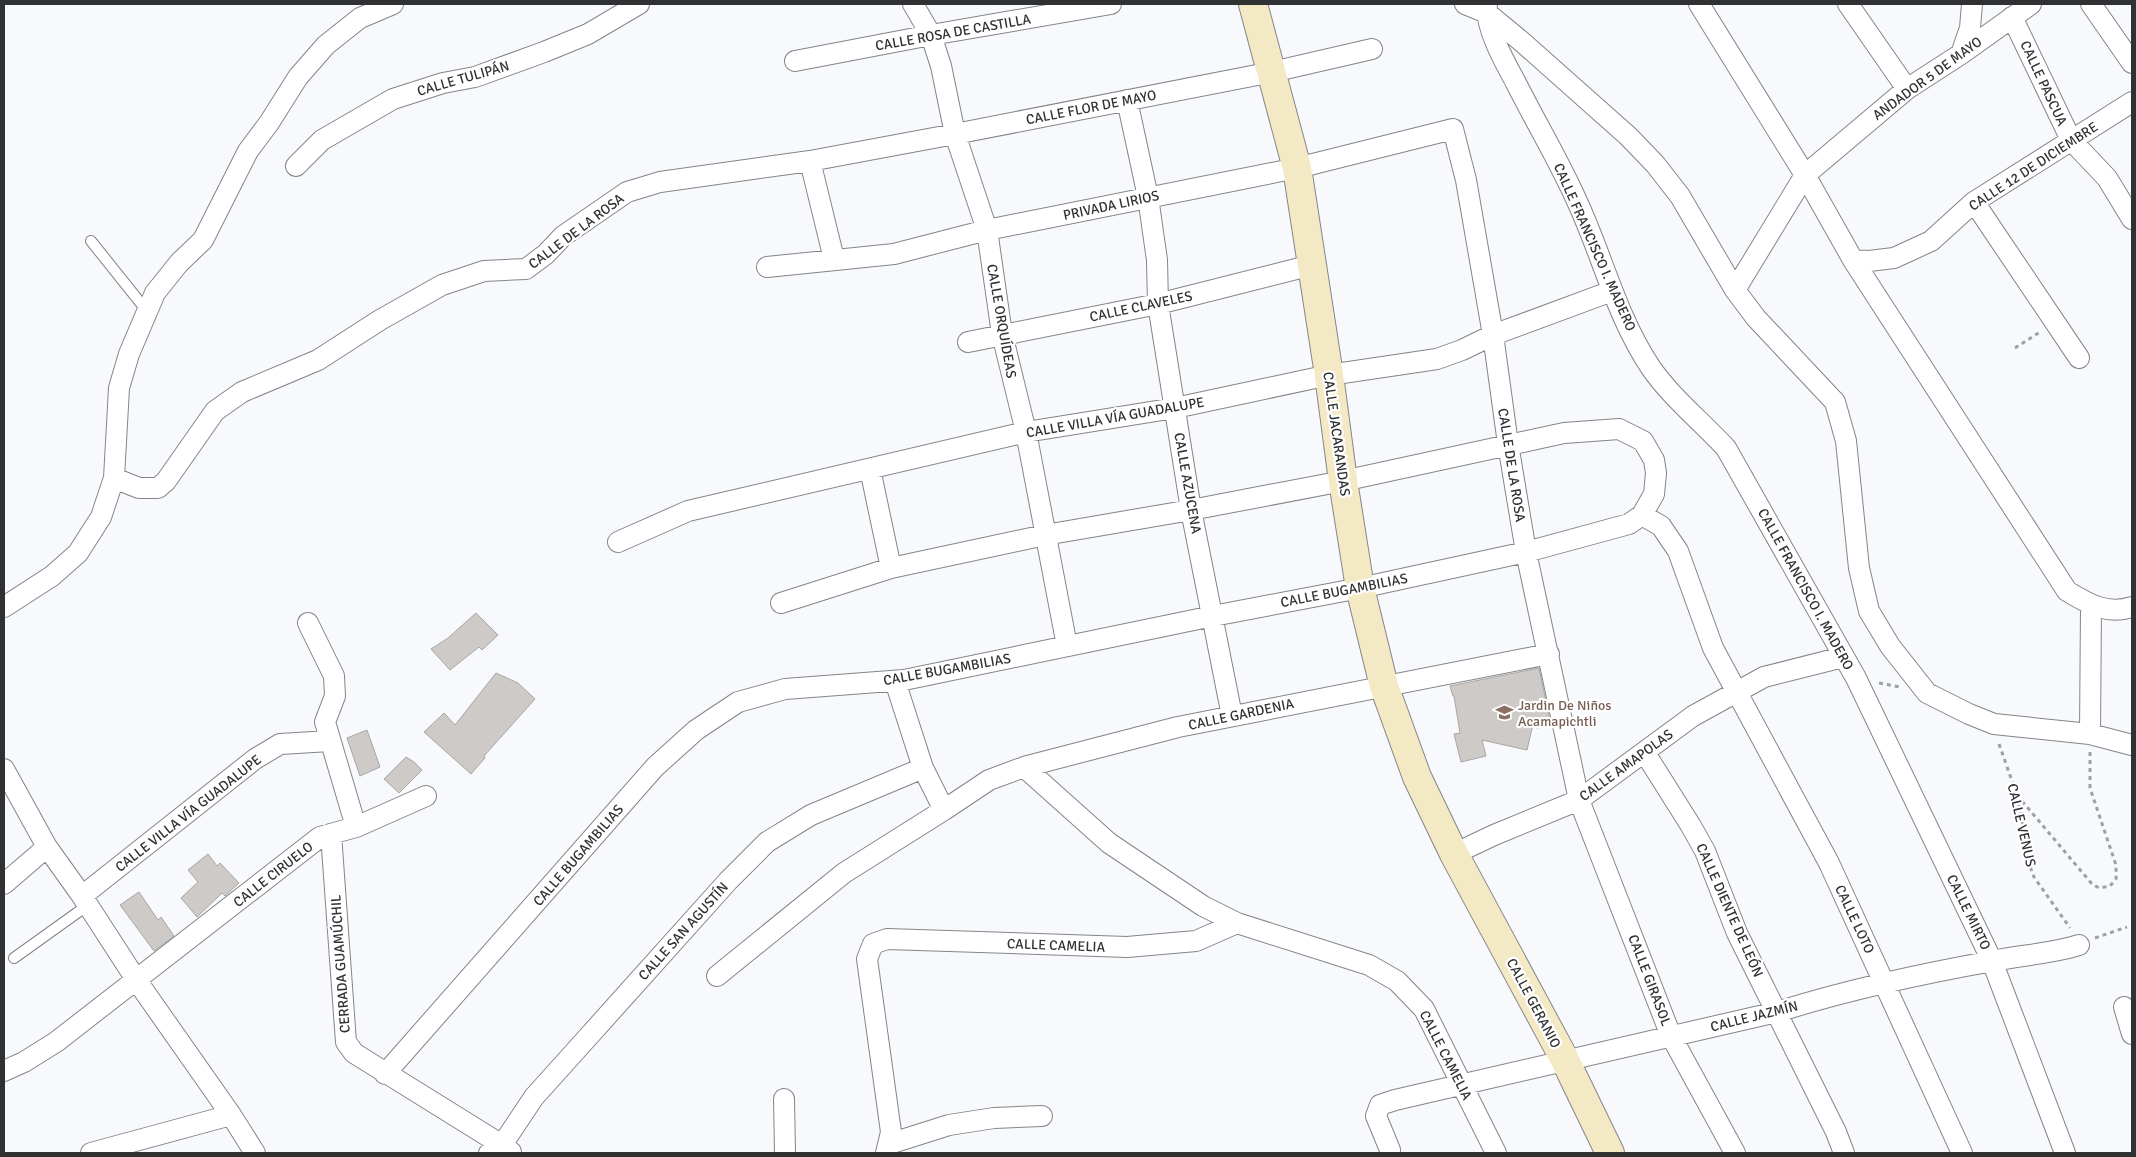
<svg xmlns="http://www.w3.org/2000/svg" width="2136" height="1157" font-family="Signika,sans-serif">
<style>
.building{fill:#cdcac8;stroke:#a8a6a3}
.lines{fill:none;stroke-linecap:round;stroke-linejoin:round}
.lane-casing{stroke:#838588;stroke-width:12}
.street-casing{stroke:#838588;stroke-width:22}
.secondary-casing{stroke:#838588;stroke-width:30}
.path{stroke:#9ea0a2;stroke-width:3;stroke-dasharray:4 4;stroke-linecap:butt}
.lane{stroke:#fff;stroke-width:10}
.street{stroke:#fff;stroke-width:20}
.secondary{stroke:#f3e9c5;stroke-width:28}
.labels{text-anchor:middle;stroke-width:4.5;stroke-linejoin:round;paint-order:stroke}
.street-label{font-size:14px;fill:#303132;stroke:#fff}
.education-label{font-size:14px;fill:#785e54;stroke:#fff;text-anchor:start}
</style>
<rect width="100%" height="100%" fill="#f7f9fc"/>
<path class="building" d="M476 613 498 635 482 650 479 647 450 670 431 649 448 638Z
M1539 668 1551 725 1537 728 1534 720 1527 750 1482 740 1486 756 1461 762 1454 734 1460 733 1454 696H1453L1450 686Z
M496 673 518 683 535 699 484 756 485 758 471 774 424 732 444 713 455 725Z
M367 730 380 767 360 776 347 738Z
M406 757 414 762 422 770 399 793 384 779Z
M208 854 217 866 220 863 239 883 225 896 222 893 197 917 181 898 198 882 188 870Z
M139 892 158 920 161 917 174 936 154 951 120 905Z"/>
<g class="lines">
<defs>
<path id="lane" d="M91 241 147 311
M14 958 88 905"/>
<path id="street" d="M913 4 931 35 941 66 955 134 987 230 1002 334 1026 432 1067 646
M1465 4 1487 13 1521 41 1628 136 1655 164 1680 196 1735 290 1756 318 1835 402 1846 441 1859 568 1869 611 1890 646 1927 693 1969 714 1994 724 2090 734 2132 745
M1487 4C1485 27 1504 61 1515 81 1535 121 1558 159 1576 199 1602 254 1616 316 1651 368 1672 398 1701 421 1726 448L1856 678 1992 961 2065 1153
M1699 4 1805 175 1853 260 2067 591C2088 604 2107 615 2132 607
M1848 4 1907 89
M2091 4 2132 63
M2012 17 2071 140 2107 178 2132 219
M1961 54 1970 28 1972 4
M795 61 931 35 1111 4
M1127 100 1148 197 1157 260 1158 304 1191 510 1232 716
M810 161 834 259
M296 166 322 140 393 99 443 83 475 77 544 52 588 34 639 4
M1974 202 2079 358
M1853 260 1869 261 1894 258 1931 241 1974 202 2132 102
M767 267 894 254 987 230 1297 168 1453 129 1466 180 1493 335 1508 444 1526 552 1579 800 1671 1036 1735 1153
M1735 290 1805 175 1907 89 1961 54 2031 4
M968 342 1158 304 1312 265
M870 469 891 568
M114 478 139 488H158L166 481 215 411 242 392 318 360 380 320 442 285 484 271 526 269 546 254 563 236 627 192 660 182 810 161 955 134 1272 72 1372 49
M1642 515 1661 526 1678 551 1713 648 1829 863 1962 1153
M618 542 688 511 1026 432 1175 408 1329 375 1437 359 1462 350 1493 335 1612 291
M4 607 52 576 78 553 101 517 114 478 119 388 129 354 155 293 179 263 203 240 248 151 269 123 298 77 326 45 360 18 393 4
M308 623 334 676 335 696 325 722 356 827
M895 681 923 768 944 810
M2090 734 2091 606
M1645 753 1691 826 1705 851 1737 933 1836 1132 1844 1153
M1024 767 1109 843 1203 906 1237 923 1369 965 1397 981 1424 1009 1496 1153
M4 769 47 847 82 896 137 981 231 1115 255 1153
M331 834 346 1042 354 1053 502 1145 511 1152
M1454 854 1494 835 1579 800 1693 716 1764 677 1843 657
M4 884 47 847
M82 896 255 759 280 744 330 741
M717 976 844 873 944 810 989 780 1024 767 1178 727 1549 654
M2124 1007 2132 1034
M4 1071 24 1062 56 1042 320 837 356 827 426 796
M385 1074 655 767 696 730 738 702 785 689 904 680 1213 616 1360 588 1526 552 1629 524 1642 515 1654 494 1656 473 1654 460 1643 441 1619 429 1564 433 1343 481 1191 510 1045 535 891 568 781 603
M784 1099 785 1153
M889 1144 949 1125 994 1118 1042 1116
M1390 1150 1376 1116 1380 1105 1395 1100 1777 1012C1847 990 1920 974 1993 961 2021 955 2051 954 2079 945
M91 1153 231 1115
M489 1153 502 1145 534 1097 588 1037 728 881 767 842 811 815 923 768
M886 1153 891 1132 867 959 873 944 887 939 1127 947 1196 941 1237 923"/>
<path id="secondary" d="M1253 4 1297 168 1329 375 1343 481 1360 588 1384 686 1417 777 1454 854 1565 1060 1610 1153"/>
</defs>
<use href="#lane" class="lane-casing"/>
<use href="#street" class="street-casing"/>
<use href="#secondary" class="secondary-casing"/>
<path class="path" d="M2015 348 2040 332
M1879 683 1900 687
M1999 744 2017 795 2025 836V853L2034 877 2070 928
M2017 795 2092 884 2099 888 2110 886 2116 879V865L2090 788V752
M2095 938 2127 927"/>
<use href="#lane" class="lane"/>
<use href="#street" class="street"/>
<use href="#secondary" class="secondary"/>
</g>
<defs>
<symbol id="school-bare" viewBox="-9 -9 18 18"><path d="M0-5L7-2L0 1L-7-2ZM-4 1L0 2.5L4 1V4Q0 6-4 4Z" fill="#8d6e63" stroke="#fff" stroke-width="2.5" paint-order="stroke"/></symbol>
</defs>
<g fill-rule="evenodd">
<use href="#school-bare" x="1492" y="700" width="25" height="25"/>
</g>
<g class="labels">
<g class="street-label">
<text transform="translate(953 32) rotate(-10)" y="5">CALLE ROSA DE CASTILLA</text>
<text transform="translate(463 78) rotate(-16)" y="5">CALLE TULIPÁN</text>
<text transform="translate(1927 78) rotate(-36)" y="5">ANDADOR 5 DE MAYO</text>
<text transform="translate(2044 83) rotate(65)" y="5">CALLE PASCUA</text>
<text transform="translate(1091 107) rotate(-11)" y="5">CALLE FLOR DE MAYO</text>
<text transform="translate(2033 166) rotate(-33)" y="5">CALLE 12 DE DICIEMBRE</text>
<text transform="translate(1111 205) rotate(-12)" y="5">PRIVADA LIRIOS</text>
<text transform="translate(576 231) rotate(-37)" y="5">CALLE DE LA ROSA</text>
<text transform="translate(1595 247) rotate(66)" y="5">CALLE FRANCISCO I. MADERO</text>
<text transform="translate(1141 306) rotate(-12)" y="5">CALLE CLAVELES</text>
<text transform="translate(1002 321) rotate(80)" y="5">CALLE ORQUÍDEAS</text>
<text transform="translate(1115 417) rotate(-10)" y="5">CALLE VILLA VÍA GUADALUPE</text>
<text transform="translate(1337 434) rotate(82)" y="5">CALLE JACARANDAS</text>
<text transform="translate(1512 465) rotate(81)" y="5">CALLE DE LA ROSA</text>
<text transform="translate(1188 483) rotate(80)" y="5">CALLE AZUCENA</text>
<text transform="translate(1806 589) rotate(61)" y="5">CALLE FRANCISCO I. MADERO</text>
<text transform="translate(1344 590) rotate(-11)" y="5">CALLE BUGAMBILIAS</text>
<text transform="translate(947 669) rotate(-10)" y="5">CALLE BUGAMBILIAS</text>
<text transform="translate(1241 714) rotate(-12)" y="5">CALLE GARDENIA</text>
<text transform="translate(1626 765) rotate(-36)" y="5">CALLE AMAPOLAS</text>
<text transform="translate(188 813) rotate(-38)" y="5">CALLE VILLA VÍA GUADALUPE</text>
<text transform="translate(2022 825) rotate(77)" y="5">CALLE VENUS</text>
<text transform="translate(578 855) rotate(-49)" y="5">CALLE BUGAMBILIAS</text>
<text transform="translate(273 874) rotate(-38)" y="5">CALLE CIRUELO</text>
<text transform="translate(1730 910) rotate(66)" y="5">CALLE DIENTE DE LEÓN</text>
<text transform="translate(1969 912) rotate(64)" y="5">CALLE MIRTO</text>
<text transform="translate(1855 919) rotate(65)" y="5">CALLE LOTO</text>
<text transform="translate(683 931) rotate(-48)" y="5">CALLE SAN AGUSTÍN</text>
<text transform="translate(1056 945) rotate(2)" y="5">CALLE CAMELIA</text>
<text transform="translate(340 964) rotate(-94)" y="5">CERRADA GUAMÚCHIL</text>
<text transform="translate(1650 980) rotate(69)" y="5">CALLE GIRASOL</text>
<text transform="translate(1534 1003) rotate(62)" y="5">CALLE GERANIO</text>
<text transform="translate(1754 1016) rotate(-14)" y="5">CALLE JAZMÍN</text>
<text transform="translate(1446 1055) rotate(63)" y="5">CALLE CAMELIA</text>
</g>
<g class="education-label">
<text x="1518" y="710">Jardin De Niños<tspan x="1518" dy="16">Acamapichtli</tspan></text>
</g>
</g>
<rect width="2136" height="1157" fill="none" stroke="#303132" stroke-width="10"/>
</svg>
